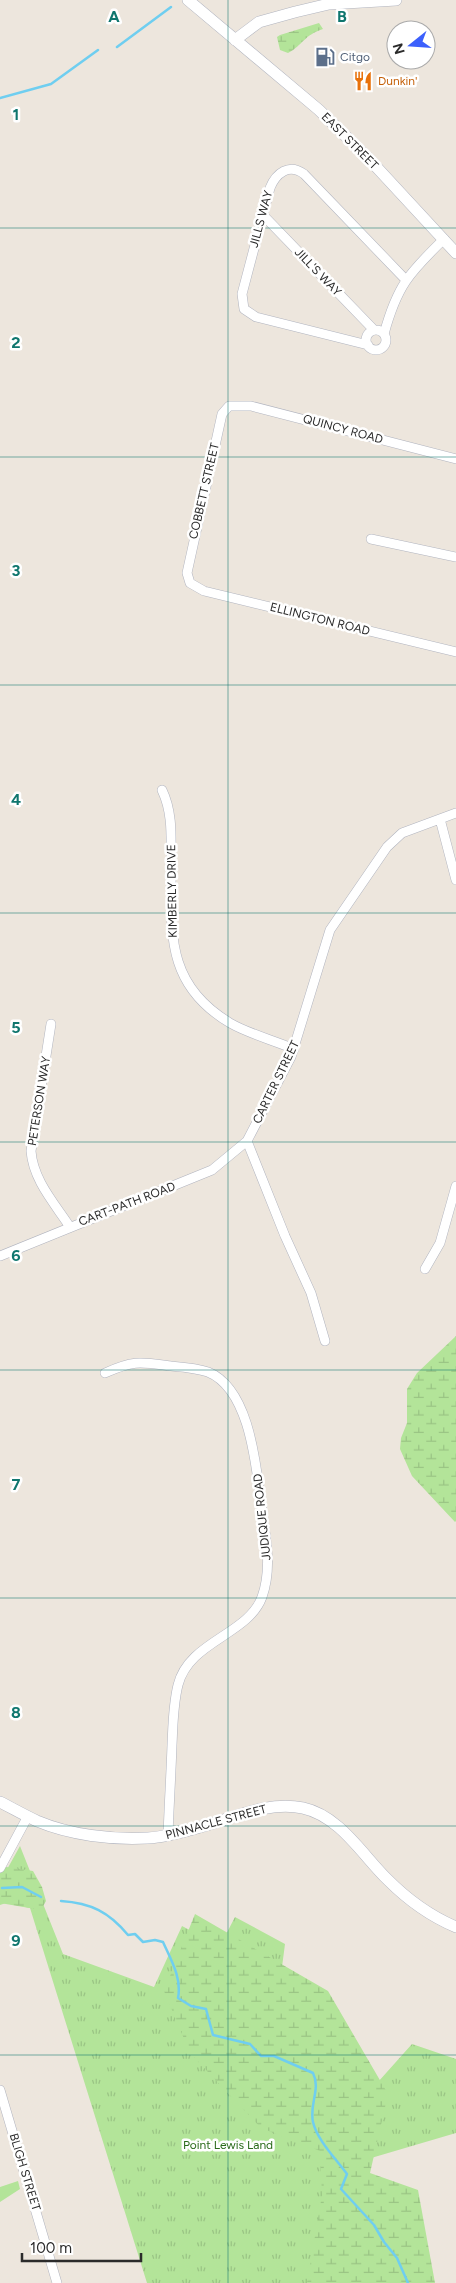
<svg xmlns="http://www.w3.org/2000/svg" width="456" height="2283" font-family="Figtree,sans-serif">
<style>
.grass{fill:url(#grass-tufts)}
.wetland{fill:url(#wetland-marsh)}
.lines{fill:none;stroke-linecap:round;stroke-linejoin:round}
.stream{stroke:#6fcef0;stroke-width:2.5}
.street-casing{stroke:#b1b4bf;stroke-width:10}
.secondary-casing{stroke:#b1b4bf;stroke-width:12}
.street{stroke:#fff;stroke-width:9}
.secondary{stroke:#fff;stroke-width:11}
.grid{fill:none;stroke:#0f766e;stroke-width:1;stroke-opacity:0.55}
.labels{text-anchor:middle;stroke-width:5;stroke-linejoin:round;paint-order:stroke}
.service-label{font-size:12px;fill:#4e5e75;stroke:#fff;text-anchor:start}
.food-label{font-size:12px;fill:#c56008;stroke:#fff;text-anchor:start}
.street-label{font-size:12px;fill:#2b2b2b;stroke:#fff}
.park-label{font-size:12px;fill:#2a6a19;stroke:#fff}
.grid-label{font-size:16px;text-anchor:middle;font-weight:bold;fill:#0f766e;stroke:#fff;stroke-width:5;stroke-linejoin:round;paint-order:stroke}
</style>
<defs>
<pattern id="grass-tufts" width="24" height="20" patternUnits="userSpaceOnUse" patternTransform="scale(1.25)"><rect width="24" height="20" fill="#b3e499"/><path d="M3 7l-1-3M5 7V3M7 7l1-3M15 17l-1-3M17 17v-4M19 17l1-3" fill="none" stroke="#9ac484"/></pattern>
<pattern id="wetland-marsh" width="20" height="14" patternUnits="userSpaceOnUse" patternTransform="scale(1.25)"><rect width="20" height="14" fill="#b3e499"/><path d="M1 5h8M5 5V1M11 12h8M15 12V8" fill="none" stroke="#9ac484"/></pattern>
</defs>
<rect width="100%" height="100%" fill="#ede6dd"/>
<path class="grass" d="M20 1846 63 1954 154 1987 182 1926 220 1946 235 1917 285 1944 273 2036 378 2082 412 2044 456 2059V2133L344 2166 413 2283H147L30 1908 6 1903 0 1905V1882Z
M18 2181 20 2189 0 2202V2187Z"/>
<path class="wetland" d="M319 23 323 29C304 35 303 45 288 53L280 50 277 37 280 35Z
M456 1336V1521L455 1522 412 1476 400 1449 401 1438 407 1423V1389L417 1373Z
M0 1866 33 1871 42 1887 46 1901 41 1910 0 1903Z
M195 1914 328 1991 388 2094 370 2173 418 2190 435 2283H307L322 2195 320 2151 261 2128 190 2053 164 1991Z"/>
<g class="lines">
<path class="stream" d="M117 47 171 7
M0 98 51 84 98 50
M2 1888 22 1887 41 1897
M61 1901C91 1903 109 1912 128 1935L135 1934 143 1942 155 1940 163 1942C171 1960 182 1978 178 1998L191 2006 206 2009 213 2035 250 2044 261 2056H274L313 2073C321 2089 309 2104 313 2122 317 2140 336 2159 347 2174L341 2189 374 2225 384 2242 397 2258 408 2283"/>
<defs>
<path id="street" d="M263 215 374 330
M366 340a10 10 0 1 1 20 0a10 10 0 1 1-20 0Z
M384 334C397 286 409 273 444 239
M368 345 256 317 244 309 242 294 270 188C276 173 289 163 304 174L405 279
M456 459 251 406H229L222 414 187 573 190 583 204 591 456 652
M371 539 456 557
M162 790C173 813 171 837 171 862 172 929 163 983 230 1023 249 1034 273 1040 294 1049
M440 819 456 880
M51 1024 31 1151C33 1180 55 1204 70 1227
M0 1256 212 1170 247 1141
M425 1269 440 1243 456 1186
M325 1341 311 1293 285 1236 247 1141 291 1057 330 930 387 847 402 833 456 813
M105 1373C134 1360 140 1362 171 1366 183 1367 197 1368 208 1372 250 1389 256 1466 261 1503 265 1535 273 1566 262 1597 248 1635 189 1641 178 1685 173 1705 173 1725 172 1745 171 1775 169 1806 168 1836
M0 1868 28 1816
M0 2090 57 2283"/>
<path id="secondary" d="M188 0 319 110 369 159 456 253
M235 40 259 22 295 12 329 4 396 0
M0 1802C12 1808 24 1815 37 1821 70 1835 112 1840 148 1838 167 1837 186 1831 204 1826 236 1817 269 1801 303 1808 340 1816 363 1856 388 1880 408 1900 430 1916 456 1927"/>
</defs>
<use href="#street" class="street-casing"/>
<use href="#secondary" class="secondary-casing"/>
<use href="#street" class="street"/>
<use href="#secondary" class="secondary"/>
</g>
<path class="grid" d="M228 0V2283M0 228H456M0 457H456M0 685H456M0 913H456M0 1142H456M0 1370H456M0 1598H456M0 1826H456M0 2055H456"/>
<defs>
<symbol id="fuel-bare" viewBox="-9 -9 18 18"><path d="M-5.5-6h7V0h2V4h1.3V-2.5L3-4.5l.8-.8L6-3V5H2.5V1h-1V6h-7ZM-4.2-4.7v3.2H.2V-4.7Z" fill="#5c6f8a" stroke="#fff" stroke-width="2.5" paint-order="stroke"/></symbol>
<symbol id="restaurant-bare" viewBox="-9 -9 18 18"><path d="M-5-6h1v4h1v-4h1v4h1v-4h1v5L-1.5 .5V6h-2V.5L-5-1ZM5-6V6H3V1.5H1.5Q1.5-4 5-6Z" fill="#e8710a" stroke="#fff" stroke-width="2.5" paint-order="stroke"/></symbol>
</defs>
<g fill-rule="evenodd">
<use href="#fuel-bare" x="311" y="43" width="28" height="28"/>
<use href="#restaurant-bare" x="349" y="67" width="28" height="28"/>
</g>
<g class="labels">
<g class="service-label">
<text x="340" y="61">Citgo</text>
</g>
<g class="food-label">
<text x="378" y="85">Dunkin'</text>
</g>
<g class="street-label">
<text transform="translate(350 141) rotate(45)" y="4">EAST STREET</text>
<text transform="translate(261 219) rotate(-75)" y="4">JILLS WAY</text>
<text transform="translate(318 272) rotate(46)" y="4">JILL'S WAY</text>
<text transform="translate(343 429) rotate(15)" y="4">QUINCY ROAD</text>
<text transform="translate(204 491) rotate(-77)" y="4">COBBETT STREET</text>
<text transform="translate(320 619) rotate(14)" y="4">ELLINGTON ROAD</text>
<text transform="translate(172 891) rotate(-91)" y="4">KIMBERLY DRIVE</text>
<text transform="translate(276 1082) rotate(-64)" y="4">CARTER STREET</text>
<text transform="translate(39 1101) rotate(-81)" y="4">PETERSON WAY</text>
<text transform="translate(127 1204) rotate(-21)" y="4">CART-PATH ROAD</text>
<text transform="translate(262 1517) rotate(-96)" y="4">JUDIQUE ROAD</text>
<text transform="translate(216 1822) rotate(-15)" y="4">PINNACLE STREET</text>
<text transform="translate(25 2172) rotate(73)" y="4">BLIGH STREET</text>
</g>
<g class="park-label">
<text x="228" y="2149">Point Lewis Land</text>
</g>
</g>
<g class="grid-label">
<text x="114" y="22">A</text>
<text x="342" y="22">B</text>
<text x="16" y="120">1</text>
<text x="16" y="348">2</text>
<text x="16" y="576">3</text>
<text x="16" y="805">4</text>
<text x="16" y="1033">5</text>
<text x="16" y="1261">6</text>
<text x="16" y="1490">7</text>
<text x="16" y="1718">8</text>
<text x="16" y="1946">9</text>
</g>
<g transform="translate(411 45) rotate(253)"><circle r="24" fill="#ffffff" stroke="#aaaaaa"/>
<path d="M0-4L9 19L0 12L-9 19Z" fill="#3c60fc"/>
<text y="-8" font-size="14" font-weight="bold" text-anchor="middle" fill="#2b2b2b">N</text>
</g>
<path d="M22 2253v8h119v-8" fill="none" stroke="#2b2b2b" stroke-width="2.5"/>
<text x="30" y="2253" font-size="15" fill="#2b2b2b" stroke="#ffffff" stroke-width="4" paint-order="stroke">100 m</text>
</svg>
